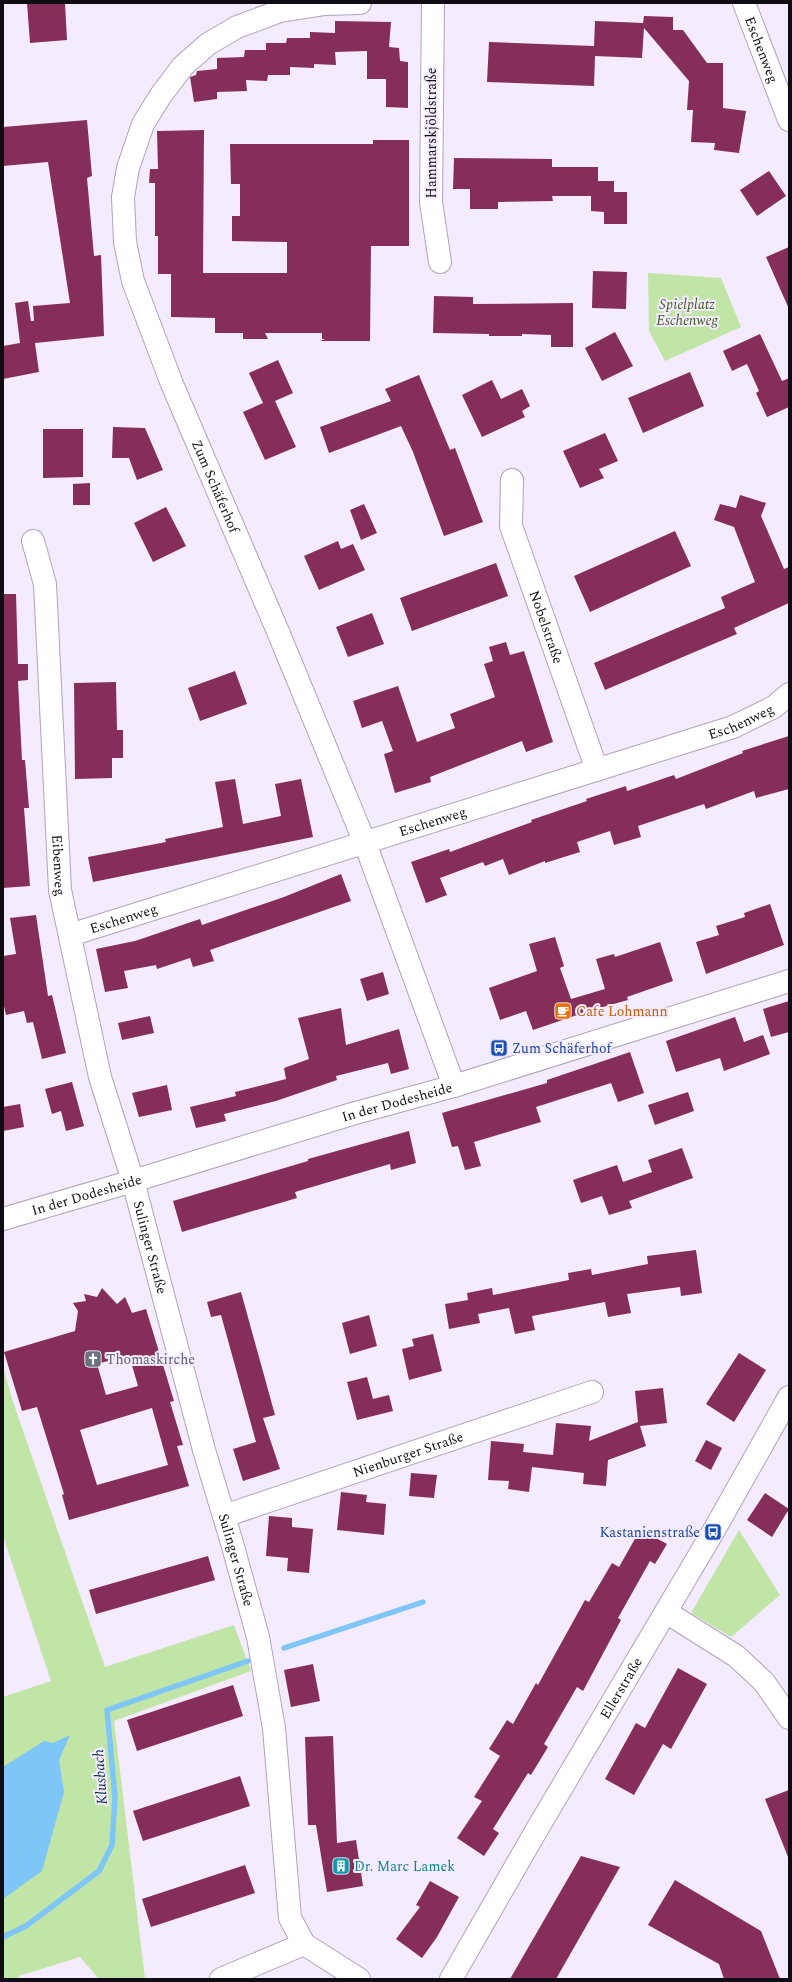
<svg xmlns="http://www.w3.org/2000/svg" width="792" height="1982" font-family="Spectral,serif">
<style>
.green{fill:#c1e4a7}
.water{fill:#7ec5f8}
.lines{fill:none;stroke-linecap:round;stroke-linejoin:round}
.stream{stroke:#7ec5f8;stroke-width:5.5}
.building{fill:#852e5a;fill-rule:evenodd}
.minor-casing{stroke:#afa4bb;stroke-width:24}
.minor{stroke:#fff;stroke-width:22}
.labels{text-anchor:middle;stroke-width:4;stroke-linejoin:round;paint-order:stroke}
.street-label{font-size:14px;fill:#0f0c13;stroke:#f4ebfe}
.park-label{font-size:14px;font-style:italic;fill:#3b5a1e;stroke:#f4ebfe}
.food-label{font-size:14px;fill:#c56008;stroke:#f4ebfe;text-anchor:start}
.transit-label{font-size:14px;fill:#164399;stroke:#f4ebfe;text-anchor:start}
.worship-label{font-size:14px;fill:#5b616d;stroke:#f4ebfe;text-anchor:start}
.culture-label{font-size:14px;fill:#0d838f;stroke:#f4ebfe;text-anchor:start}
.water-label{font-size:15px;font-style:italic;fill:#07314a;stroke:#f4ebfe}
</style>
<rect width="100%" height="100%" fill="#f4ebfe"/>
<path class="green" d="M648 273 721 278 741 327 665 361 649 331Z
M3 1367 12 1399 105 1667 234 1625 251 1671 114 1721 145 1979H99L80 1957 19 1976 20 1979H3V1697L51 1681 3 1536Z
M739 1530 780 1595 731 1637 691 1613Z"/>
<path class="water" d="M70 1735 59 1760 64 1792 42 1871 3 1899V1767L44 1741 53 1743Z"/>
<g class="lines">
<path class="stream" d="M284 1648 423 1602
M3 1937 26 1926 99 1871 112 1845 115 1797 107 1710 248 1661"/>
</g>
<path class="building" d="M27 3H65L67 40 30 43Z
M644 16 673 17V30H683L707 63H723V108L746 111 739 153 714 150 715 143 691 142 693 110H687L689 81 644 28 642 58 595 56 594 86 487 82 489 42 594 46 595 21 643 23Z
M335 21 391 22 389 47 399 48 400 61 408 62V108L386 107V79H367V51L335 52 336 65 314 64V68L290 67V75H268L267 81 246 80 247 91 217 92V99L194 102 190 77 196 75 197 71 217 69V58L244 57 245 50H266V43H286L287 38H310V32L335 33Z
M87 120 92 176 87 178 94 256 101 255 104 336 35 343 39 372 3 379V346L20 343 15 303 28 301 31 321H34L33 306 70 303 48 162 3 166V127Z
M204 130 203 273H287V242L232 241V216H240V184H231L230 144H373V140H409V246H371L370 341H320L325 339H322V333H265L268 339H243V333H215V318L171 317V274H158V236H155V183H149L150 169H158L157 131Z
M454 158 552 159V167H598V181H614V192H627V224H604V212L591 211V196H552L553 201 498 202V209H470V189H453Z
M769 171 786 196 757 216 740 190Z
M789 247V309L766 257Z
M593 271 627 272 626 309 592 308Z
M434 296 473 297V304L573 303V347H551V335L522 334V336H489V334L433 333Z
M615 332 633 366 602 381 585 348Z
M760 334 782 381 789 378V407L767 417 756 393 759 391 747 364 732 371 723 351Z
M278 360 293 393 275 401 296 447 265 460 243 412 263 403 249 373Z
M690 372 704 406 643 433 628 398Z
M419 375 450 450 455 448 483 522 444 536 413 452 401 426 329 453 320 427 391 401 385 389Z
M492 380 501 399 522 389 530 406 522 411 525 417 482 437 462 395Z
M113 427 145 428 163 470 137 480 129 458H112Z
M43 429H83V477L43 478Z
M605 433 618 461 599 469 604 478 580 488 563 451Z
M90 483V505H73V484Z
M740 495 766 503 761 516 784 569 789 567V603L734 628 737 634 605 690 594 663 725 608 721 597 755 582 734 527 714 520 720 504 736 508Z
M364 504 377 533 361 540 350 510Z
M166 507 186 546 153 562 134 523Z
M675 531 691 566 590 612 574 576Z
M338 541 341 549 353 544 365 570 319 590 304 556Z
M496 563 508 596 412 631 400 598Z
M3 594H16L18 664H28V680L18 681 22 760H25L29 808H24L30 886 3 888Z
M372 613 384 644 348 657 336 627Z
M506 642 510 655 524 651 553 742 526 752 522 741 430 777 431 782 395 793 384 754 393 751 382 721 362 728 353 701 398 686 417 742 455 728 450 714 495 697 484 664 493 661 489 647Z
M235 671 247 704 200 721 188 688Z
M116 682 117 730H123V758H112V778L75 779 74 683Z
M789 736V789L756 798 754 791 706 809 704 804 638 826 641 837 614 845 610 831 577 842 580 852 545 863V861L509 875 503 859 485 866 483 862 440 878 447 895 426 903 411 862 449 849 450 852 532 822 531 820 587 801 586 799 626 786 627 791 674 775 676 779 743 753 742 751Z
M235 779 243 824 281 816 275 784 301 779 313 837 93 882 88 857 166 842 165 839 223 827 215 782Z
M341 874 351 901 210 950 214 961 193 967 190 958 157 969 156 965 124 971 128 988 105 992 96 949 135 941 200 919 202 925 284 897Z
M770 904 784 945 706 974 696 942 719 935 716 926 745 917 744 913Z
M36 915 48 996 52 995 66 1053 42 1059 33 1022 27 1023 24 1011 6 1015 3 1002V956L16 954 10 918Z
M555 937 564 966 560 968 571 999 605 989 596 959 614 954 615 957 660 942 673 981 627 997 628 1000 592 1010 533 1030 526 1011 500 1020 489 988 537 971 529 944Z
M383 972 389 994 367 1001 360 979Z
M789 1001V1032L771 1037 763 1009Z
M341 1008 346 1045 399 1029 409 1069 391 1074 388 1063 336 1076 337 1080 276 1101 224 1114 226 1121 196 1128 190 1107 236 1096 235 1092 286 1079 284 1068 309 1059 298 1018Z
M150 1016 154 1033 122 1040 118 1023Z
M735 1017 744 1042 763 1035 770 1054 724 1071 720 1058 676 1072 666 1041Z
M630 1052 644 1093 618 1102 611 1083 536 1107 541 1122 474 1142 481 1166 465 1170 458 1146 452 1147 442 1113 547 1083V1080Z
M72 1082 84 1126 66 1131 61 1111 52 1114 45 1089Z
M167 1085 172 1110 139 1117 132 1093Z
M688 1092 694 1111 655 1125 648 1105Z
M20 1104 24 1127 3 1131V1107Z
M409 1131 416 1163 391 1170 390 1164 295 1192 297 1198 182 1232 173 1201 308 1161V1159Z
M682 1148 693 1178 629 1201 632 1208 609 1215 602 1196 581 1203 573 1180 617 1165 623 1182 652 1172 648 1160Z
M696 1250 702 1293 681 1296 680 1287 627 1294 631 1313 608 1317 605 1302 532 1316 535 1330 515 1334 509 1308 478 1314 480 1323 449 1329 445 1304 468 1300 467 1293 492 1288 493 1295 569 1280 568 1273 591 1269 592 1275 648 1264 647 1256Z
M102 1288 117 1304 125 1297 132 1313 146 1309 174 1401 170 1402 183 1445 177 1446 189 1486 69 1520 62 1495 64 1494 37 1407 22 1411 4 1352 75 1331 78 1311 73 1303 86 1301 84 1294 97 1297ZM129 1355 138 1386 106 1395 97 1364ZM152 1408 168 1465 97 1485 80 1430Z
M241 1292 275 1415 263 1418 280 1469 243 1481 233 1449 256 1442 221 1315 211 1317 207 1302Z
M369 1315 377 1346 350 1354 342 1323Z
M433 1334 442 1371 409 1380 402 1349 414 1346 412 1339Z
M739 1353 766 1370 734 1422 706 1404Z
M367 1377 373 1399 389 1395 393 1411 357 1420 347 1382Z
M663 1388 667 1423 640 1426 646 1446 608 1460 606 1486 583 1484 584 1473 532 1467 529 1492 508 1489 509 1481 488 1480 491 1441 524 1444 523 1452 553 1455 556 1423 591 1426 589 1441 638 1422 635 1391Z
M706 1440 722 1448 711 1470 695 1461Z
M411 1473 437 1475 434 1498 409 1496Z
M341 1492 367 1495 366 1502 386 1504 384 1535 337 1530Z
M765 1493 789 1509 772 1537 747 1520Z
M269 1516 292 1518V1527L313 1529 309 1573 287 1571 288 1558 266 1556Z
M643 1531 667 1544 655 1564 650 1561 618 1618 621 1620 583 1691 577 1687 544 1744 548 1747 531 1775 528 1773 493 1829 499 1833 484 1856 457 1838 482 1801 474 1797 500 1756 489 1749 507 1720 513 1724 536 1683 538 1685 585 1600 589 1602 612 1563 619 1567 636 1537 638 1539Z
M208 1556 215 1580 96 1614 89 1590Z
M313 1664 320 1701 291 1707 284 1670Z
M678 1668 707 1684 671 1749 663 1744 634 1795 605 1779 636 1723 645 1728Z
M233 1685 243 1716 137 1751 127 1720Z
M333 1736 337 1843 356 1840 363 1886 327 1892 316 1825H308L305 1737Z
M240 1776 250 1806 143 1841 133 1811Z
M789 1790V1857H788L765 1799Z
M581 1856 620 1867 556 1979H510Z
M245 1865 255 1893 151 1927 142 1899Z
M675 1880 761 1931 780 1979H724L719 1964 648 1925Z
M430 1881 459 1897 437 1937 422 1958 396 1939 420 1907 416 1905Z"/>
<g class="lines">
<defs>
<g id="minor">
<path id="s1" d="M360 3 325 4 280 11 237 27 208 44 183 66 161 95 143 124 128 168 123 197 125 242 133 281 172 384 279 634 365 843 454 1086"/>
<path d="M433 3 431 202 440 262"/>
<path id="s2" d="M744 3 789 120"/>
<path id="s3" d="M512 480 511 526 597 770"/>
<path id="s4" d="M33 541 45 584 60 890 100 1077 133 1181 204 1450 232 1543 258 1637 274 1728 290 1918 304 1944"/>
<path id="s5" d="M70 935 733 727 774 707 789 694"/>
<path id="s6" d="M3 1219 133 1181 352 1114 454 1086 789 981"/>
<path id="s7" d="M224 1516 592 1392"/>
<path d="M666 1612 736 1656 764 1682 789 1718"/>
<path d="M304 1944 359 1979"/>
<path d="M221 1979 304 1944"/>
<path id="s8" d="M451 1979 536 1831 713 1532 789 1397"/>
</g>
</defs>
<use href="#minor" class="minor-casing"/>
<use href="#minor" class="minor"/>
</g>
<defs>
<symbol id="cafe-square" viewBox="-11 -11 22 22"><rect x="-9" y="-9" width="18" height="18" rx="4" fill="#e8710a" stroke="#f4ebfe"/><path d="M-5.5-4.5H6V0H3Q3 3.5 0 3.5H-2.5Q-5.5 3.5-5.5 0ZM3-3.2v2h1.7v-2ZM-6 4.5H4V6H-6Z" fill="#fff"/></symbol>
<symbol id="bus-square" viewBox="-11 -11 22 22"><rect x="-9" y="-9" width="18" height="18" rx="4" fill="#1a4fb4" stroke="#f4ebfe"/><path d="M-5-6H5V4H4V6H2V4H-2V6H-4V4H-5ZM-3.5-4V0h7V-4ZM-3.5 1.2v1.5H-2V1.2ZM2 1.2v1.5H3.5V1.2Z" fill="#fff"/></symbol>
<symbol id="church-square" viewBox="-11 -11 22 22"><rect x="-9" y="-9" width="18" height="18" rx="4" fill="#6b7280" stroke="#f4ebfe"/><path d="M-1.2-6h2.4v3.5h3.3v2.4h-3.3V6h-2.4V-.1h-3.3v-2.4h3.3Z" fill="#fff"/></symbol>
<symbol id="building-square" viewBox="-11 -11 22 22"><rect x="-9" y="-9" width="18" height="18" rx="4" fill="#0f9aa8" stroke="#f4ebfe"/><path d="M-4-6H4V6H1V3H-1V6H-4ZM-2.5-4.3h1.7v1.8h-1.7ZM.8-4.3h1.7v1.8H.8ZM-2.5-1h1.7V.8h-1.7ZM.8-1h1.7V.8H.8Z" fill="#fff"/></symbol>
</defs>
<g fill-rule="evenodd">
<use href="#cafe-square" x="553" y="1001" width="20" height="20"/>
<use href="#bus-square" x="489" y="1038" width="20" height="20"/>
<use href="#church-square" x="83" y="1349" width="20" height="20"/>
<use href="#bus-square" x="703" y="1522" width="20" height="20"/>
<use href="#building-square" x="331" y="1856" width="20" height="20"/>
</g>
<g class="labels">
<g class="street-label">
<text dy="5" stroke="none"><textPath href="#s2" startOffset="50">Eschenweg</textPath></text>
<text transform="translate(431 133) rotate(-90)" y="5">Hammarskjöldstraße</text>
<text dy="5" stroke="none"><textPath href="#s1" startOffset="646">Zum Schäferhof</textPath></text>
<text dy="5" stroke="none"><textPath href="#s3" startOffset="153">Nobelstraße</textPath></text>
<text dy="5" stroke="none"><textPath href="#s5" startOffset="704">Eschenweg</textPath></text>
<text dy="5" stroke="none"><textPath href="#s5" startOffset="380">Eschenweg</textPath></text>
<text dy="5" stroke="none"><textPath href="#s4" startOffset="326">Eibenweg</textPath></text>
<text dy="5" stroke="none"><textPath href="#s5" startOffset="56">Eschenweg</textPath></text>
<text dy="5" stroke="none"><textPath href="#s6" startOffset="411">In der Dodesheide</textPath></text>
<text dy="5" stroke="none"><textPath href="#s6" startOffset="87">In der Dodesheide</textPath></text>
<text dy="5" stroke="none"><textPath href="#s4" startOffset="720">Sulinger Straße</textPath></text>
<text dy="5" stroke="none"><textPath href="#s7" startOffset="194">Nienburger Straße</textPath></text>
<text dy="5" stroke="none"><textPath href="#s4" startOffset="1044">Sulinger Straße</textPath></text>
<text dy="5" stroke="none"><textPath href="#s8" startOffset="337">Ellerstraße</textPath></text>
</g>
<g class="park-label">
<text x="687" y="309">Spielplatz<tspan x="687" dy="16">Eschenweg</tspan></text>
</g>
<g class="food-label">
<text x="576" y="1016">Cafe Lohmann</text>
</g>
<g class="transit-label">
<text x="512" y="1053">Zum Schäferhof</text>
<text x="700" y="1537" text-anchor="end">Kastanienstraße</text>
</g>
<g class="worship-label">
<text x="106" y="1364">Thomaskirche</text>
</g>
<g class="culture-label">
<text x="354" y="1871">Dr. Marc Lamek</text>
</g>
<g class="water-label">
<text transform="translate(100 1777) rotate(-94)" y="5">Klusbach</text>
</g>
</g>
<rect width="792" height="1982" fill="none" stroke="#0f0c13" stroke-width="8"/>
</svg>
